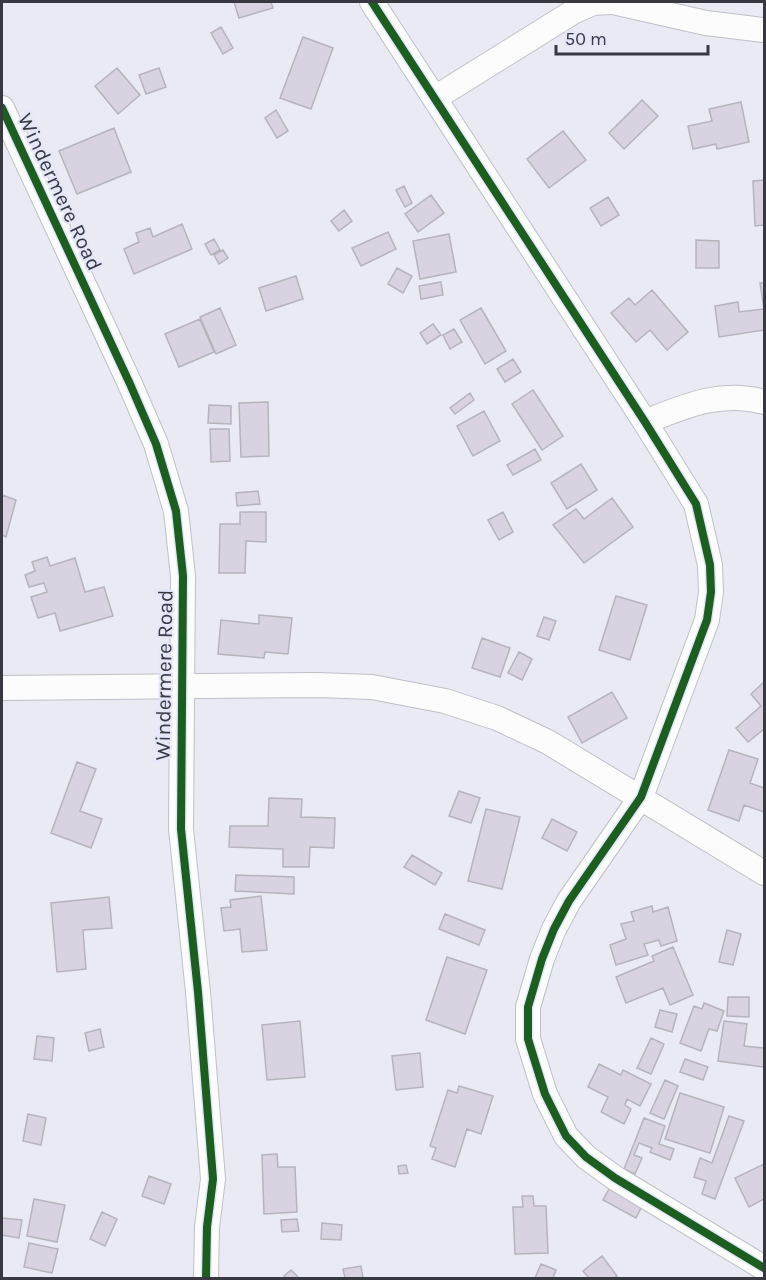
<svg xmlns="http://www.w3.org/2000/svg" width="766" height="1280" font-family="Karla,sans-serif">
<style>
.building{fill:#d9d2e1;stroke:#b6b4bb;stroke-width:1.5}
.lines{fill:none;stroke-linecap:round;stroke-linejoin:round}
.minor-casing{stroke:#bfc0c7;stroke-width:26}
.minor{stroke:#fcfcfd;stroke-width:24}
.cycleway-casing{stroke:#e4e6f9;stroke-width:11}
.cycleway{stroke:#1b5e20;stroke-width:8}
.labels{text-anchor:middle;stroke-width:4.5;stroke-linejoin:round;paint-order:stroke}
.street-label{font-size:21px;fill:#383940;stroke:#e4e6f9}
</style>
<rect width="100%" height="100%" fill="#e9eaf4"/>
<path class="building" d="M234 2H271L273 8 239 18Z
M221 27 233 48 223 54 211 33Z
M303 37 333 48 311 109 280 98Z
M117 68 140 95 118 114 95 86Z
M159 68 166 87 146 94 139 75Z
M642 100 658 116 624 149 609 133Z
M741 102 749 142 717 149 716 144 693 149 688 126 712 121 709 109Z
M276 110 288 131 277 138 265 118Z
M114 128 131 172 77 194 59 151Z
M563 131 586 160 549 188 527 159Z
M764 180V225L755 226 753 181Z
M404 186 412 203 405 207 396 190Z
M431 195 444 213 418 232 405 214Z
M608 197 619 215 601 226 590 208Z
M344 210 352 221 339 231 331 221Z
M182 224 192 249 134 274 124 249 139 242 136 233 150 228 153 237Z
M388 232 396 249 361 266 352 248Z
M449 234 456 272 420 279 413 241Z
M214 239 220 250 211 255 205 244Z
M696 240 719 241V268H696Z
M223 250 228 258 219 264 214 255Z
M397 268 412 276 403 293 388 284Z
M296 276 303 299 266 311 259 288Z
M441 282 443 295 421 299 419 286Z
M760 283H764V330L719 337 715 306 738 302 739 312 764 309Z
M652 290 688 332 667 350 650 330 636 342 611 313 629 298 635 305Z
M220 308 236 345 216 354 200 317Z
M481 308 506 351 485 364 460 320Z
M200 319 214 352 179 367 165 334Z
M433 324 441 335 427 344 420 333Z
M454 329 462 342 450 349 443 335Z
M513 359 521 372 505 382 497 369Z
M533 390 563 436 542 450 512 404Z
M470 393 474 400 455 414 450 408Z
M268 402 269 456 241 457 239 403Z
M209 405 231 406V424L208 423Z
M484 411 500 441 473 456 457 426Z
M210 429H229L230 461 211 462Z
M535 449 541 460 513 475 507 465Z
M581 464 597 490 567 509 551 483Z
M258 491 260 504 237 506 236 493Z
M2 495 16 500 6 537 2 535Z
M612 498 633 527 584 563 553 525 576 509 584 519Z
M240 512H266V542L246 541 245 573H219L220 524H240Z
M503 512 513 532 499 540 488 520Z
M47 557 50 566 75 558 85 592 104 587 113 616 60 631 55 613 38 618 31 597 47 592 44 583 29 587 25 575 35 571 32 562Z
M616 596 647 605 630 660 599 650Z
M259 615 292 618 288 654 265 652 264 658 218 654 221 620 259 624Z
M544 617 556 621 549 640 537 636Z
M482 638 510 648 500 677 472 668Z
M519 652 532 659 522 680 508 673Z
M764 682V729L748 742 736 728 761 706 751 694Z
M612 692 627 718 582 743 568 717Z
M729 750 758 759 750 783 764 788V812L744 805 739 821 708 810Z
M77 762 96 769 80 811 102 819 91 848 51 833Z
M459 791 480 798 471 823 449 816Z
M269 798 302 799 301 817 335 818 334 848 310 847 309 867H283V849L229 847 230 826H268Z
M486 809 520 817 502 889 468 881Z
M552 819 577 832 567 851 542 838Z
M412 855 442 873 435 885 404 867Z
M236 875 294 877V894L235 891Z
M261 896 267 950 242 952 240 929 224 931 221 908 231 907 230 900Z
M109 897 112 928 83 930 86 969 57 972 51 903Z
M652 906 653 912 668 907 677 941 661 946 659 940 644 944 648 955 616 965 610 945 626 939 621 924 634 921 631 912Z
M445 914 485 930 479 945 439 929Z
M727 930 741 934 733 965 719 962Z
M673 947 693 995 670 1005 663 988 626 1003 616 977 654 961 652 956Z
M447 957 487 970 465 1034 426 1020Z
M728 997H749V1017L727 1016Z
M704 1003 724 1011 717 1031 709 1029 701 1051 680 1043 694 1006 702 1009Z
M660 1010 677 1014 672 1032 655 1027Z
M300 1021 305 1077 267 1080 262 1025Z
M724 1021 747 1024 744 1046 764 1048V1067L718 1061Z
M100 1029 104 1047 89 1051 85 1033Z
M37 1036 54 1038 52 1061 34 1059Z
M651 1038 664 1044 651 1074 637 1068Z
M420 1053 423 1087 396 1090 392 1056Z
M685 1059 708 1067 703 1080 680 1072Z
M599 1064 621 1075 623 1070 651 1084 640 1106 627 1099 625 1105 631 1109 624 1124 601 1112 608 1097 588 1087Z
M665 1080 678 1086 664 1119 650 1113Z
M459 1086 493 1096 481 1134 467 1129 455 1167 432 1159 436 1148 430 1146 448 1090 457 1093Z
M680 1093 724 1107 710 1153 665 1139Z
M28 1114 46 1118 41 1145 23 1141Z
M729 1116 744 1121 715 1199 702 1194 706 1181 694 1177 700 1158 712 1163Z
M644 1118 665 1126 659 1144 674 1149 670 1160 650 1152 652 1148 639 1143 634 1155 642 1158 635 1174 624 1169Z
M277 1154 278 1167H295L297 1212 264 1214 262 1155Z
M764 1164V1199L749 1207 735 1178Z
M406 1165 408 1173 399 1174 398 1166Z
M149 1176 171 1184 164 1204 142 1196Z
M610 1187 643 1204 636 1218 603 1200Z
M522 1196H533L534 1206H546L548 1253 515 1254 513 1207H523Z
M34 1199 65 1205 57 1242 27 1236Z
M102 1212 117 1219 105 1246 90 1239Z
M2 1218 22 1220 19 1238 2 1235Z
M297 1219 299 1231 282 1232 281 1220Z
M322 1223 342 1225 341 1240 321 1239Z
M29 1243 58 1249 52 1273 24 1267Z
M602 1256 617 1276 614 1278H589L583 1271Z
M541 1264 556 1270 553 1278H535Z
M361 1266 363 1278H345L343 1269Z
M291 1270 299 1278H287L284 1276Z"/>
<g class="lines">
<defs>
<path id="minor" d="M372 2 645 422 696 504 710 565 711 592 707 620 641 797 569 901 554 929 542 959 528 1007V1039L545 1094 566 1136 586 1157 615 1178 764 1268
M613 2 706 23 764 30
M435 98 573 12 593 3 610 2
M2 108 130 384 156 444 176 511 183 576 181 829 198 992 213 1179 207 1227 206 1278
M645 422C685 406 721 390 764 402
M2 688 318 685 372 687 445 701 497 718 548 742 764 873"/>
</defs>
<use href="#minor" class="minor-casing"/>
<use href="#minor" class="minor"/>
<defs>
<path id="cycleway" d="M372 2 645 422 696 504 710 565 711 592 707 620 641 797 569 901 554 929 542 959 528 1007V1039L545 1094 566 1136 586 1157 615 1178 764 1268
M2 108 130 384 156 444 176 511 183 576 181 829 198 992 213 1179 207 1227 206 1278"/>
</defs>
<use href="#cycleway" class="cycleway-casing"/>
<use href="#cycleway" class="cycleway"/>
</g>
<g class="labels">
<g class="street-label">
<text transform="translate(60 192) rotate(65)" y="7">Windermere Road</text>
<text transform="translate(164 675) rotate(-89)" y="7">Windermere Road</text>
</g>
</g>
<rect width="766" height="1280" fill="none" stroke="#383940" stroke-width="6"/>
<path d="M556 45v9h152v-9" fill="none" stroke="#383940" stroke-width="3"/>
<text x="565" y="45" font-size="18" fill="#383940" stroke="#e4e6f9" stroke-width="4.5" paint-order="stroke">50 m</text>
</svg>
